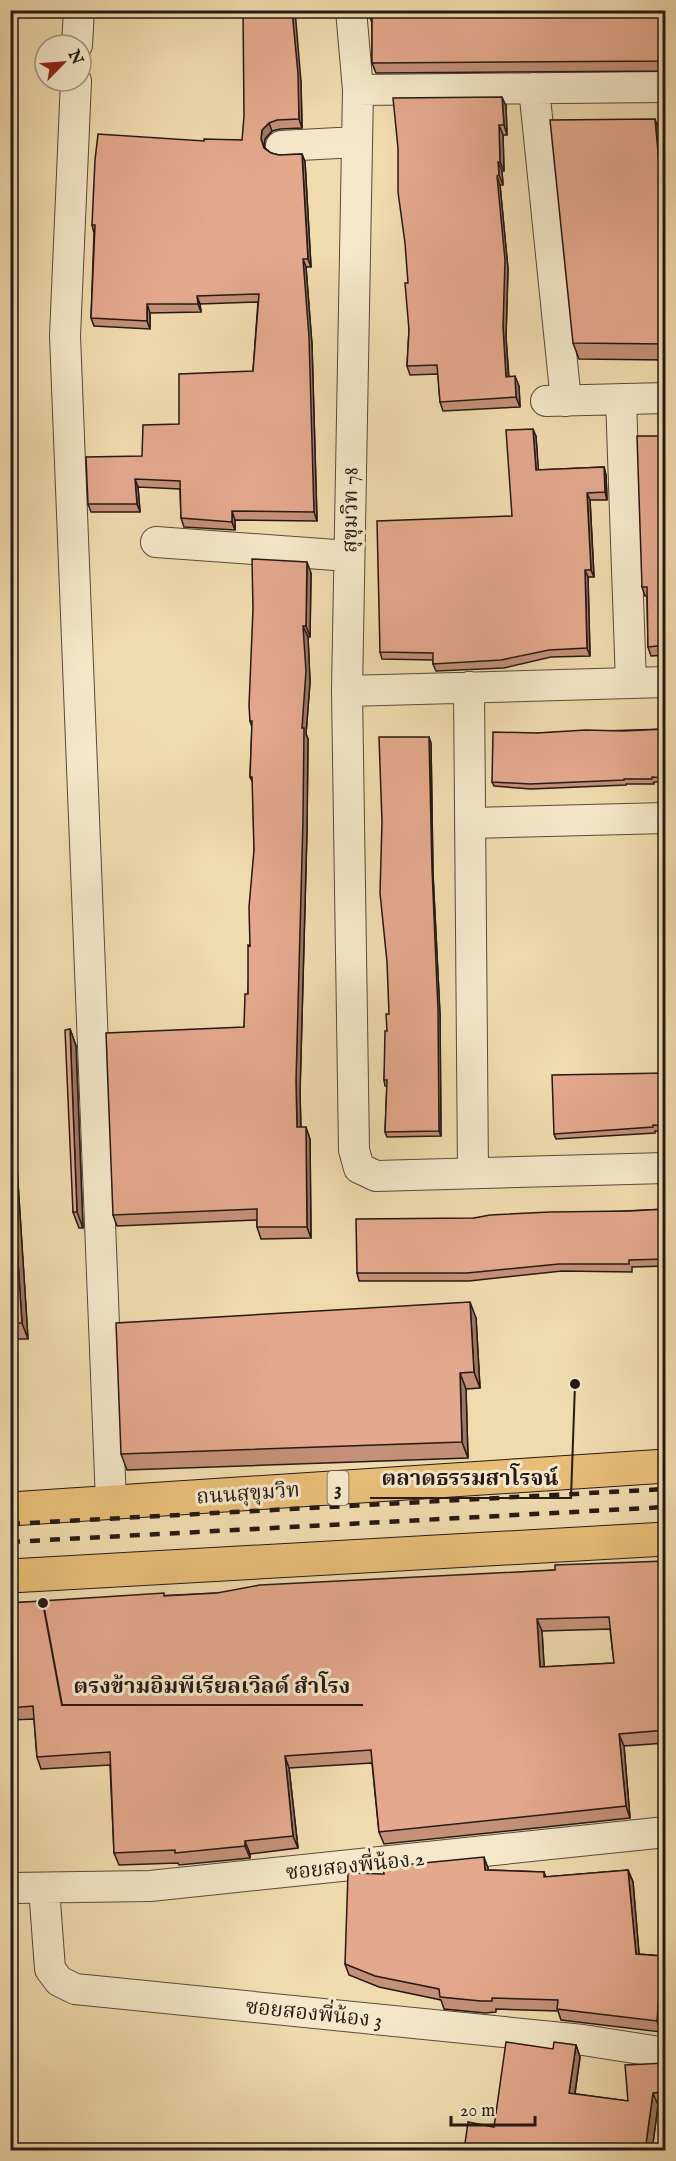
<svg xmlns="http://www.w3.org/2000/svg" width="676" height="2161" font-family="'IM FELL English','Noto Serif Thai',serif">
<style>
.lines{fill:none;stroke-linecap:round;stroke-linejoin:round}
.minor-casing{stroke:#584a3b;stroke-width:32}
.highway-casing{stroke:#251915;stroke-width:35}
.minor{stroke:#f5e8ca;stroke-width:30}
.highway{stroke:#e8be77;stroke-width:33}
.rail{stroke:#251915;stroke-width:4.5;stroke-dasharray:10 10;stroke-linecap:butt}
.wall{fill:#c49078;stroke:#251915;stroke-width:1.5;fill-rule:evenodd}
.shaded-wall{fill:#a07662;stroke:#251915;stroke-width:1.5}
.building{fill:#e4a88c;stroke:#251915;stroke-width:1.5;fill-rule:evenodd}
.labels{text-anchor:middle;stroke-width:6;stroke-linejoin:round;paint-order:stroke}
.shield{fill:#f5e8ca;stroke:#63574b;stroke-width:1.5}
.shield-label{font-size:20px;font-weight:bold;fill:#251915}
.street-label{font-size:21px;fill:#251915;stroke:#f5e8ca}
.leader{fill:none;stroke:#251915;stroke-width:2}
.callout-dot{fill:#251915;stroke:#f5e8ca;stroke-width:2}
.callout-label{font-size:22px;text-anchor:middle;font-weight:bold;fill:#251915;stroke:#f5e8ca;stroke-width:6;stroke-linejoin:round;paint-order:stroke}
</style>
<rect width="100%" height="100%" fill="#f0dbae"/>
<filter id="stains"><feTurbulence type="fractalNoise" baseFrequency=".00333" numOctaves="4"/><feColorMatrix values="0 0 0 0 .2 0 0 0 0 .09 0 0 0 0 .02 0 0 0 .5 -.17"/></filter>
<radialGradient id="worn" r=".72"><stop offset=".6" stop-color="#630" stop-opacity="0"/><stop offset="1" stop-color="#630" stop-opacity=".3"/></radialGradient>
<g class="lines">
<defs>
<path id="minor" d="M351 10 358 90 347 691 354 1150 359 1168 376 1176 666 1168
M77 45 79 10
M76 81 65 336 111 1502
M534 88 566 401
M358 90 666 87
M281 146 357 142
M621 399 631 683
M546 401 666 398
M156 542 349 556
M469 687 473 1173
M347 691 666 682
M471 823 666 818
M10 1888 150 1886 666 1832
M44 1888 50 1969 59 1981 75 1989 583 2040 666 2053"/>
<path id="highway" d="M10 1509 666 1466
M10 1576 666 1539"/>
</defs>
<use href="#minor" class="minor-casing"/>
<use href="#highway" class="highway-casing"/>
<use href="#minor" class="minor"/>
<use href="#highway" class="highway"/>
<path class="rail" d="M10 1524 666 1489
M10 1542 666 1507"/>
</g>
<path class="wall" d="M666 10V71L376 73 372 63V23L369 14Z
M301 82 302 128 280 129 272 131 265 139 264 147 271 153 279 155 302 154 305 162 311 267H306L312 345 317 521 235 520V530L184 527 181 518 180 489 138 487 140 512H91L88 504 142 456 179 424 253 371 258 302 200 304 201 312 150 313V329L94 326 91 318 94 233 92 225 204 141 242 140Z
M506 106 507 135H503L504 171H502L503 185H500L508 269 506 337 509 377 519 386 520 407 443 411 440 402 438 374 410 375 407 366 409 330 408 283Z
M661 135 666 185V360L579 359 573 343Z
M536 436 538 470 604 467 606 475 607 500H590L594 577H588L590 656 551 657 504 668 436 671 433 664V660L382 659 380 652 512 516Z
M666 436V655L651 656 648 647 647 596H645L642 587Z
M311 573 310 637H308L310 682 306 734 308 739 307 830 300 1093 301 1127 310 1139 311 1238 261 1239 257 1227V1220L117 1226 113 1215 244 1027 248 994 254 850 253 783 250 777 252 727 250 721Z
M666 729V782H654V784H626V785L531 789 494 786 492 782 537 733Z
M431 743 433 874 440 1015 441 1136 387 1137 385 1132 387 1086H385L384 1080 387 1031Z
M70 1029 76 1046 83 1228H79L73 1212Z
M10 1058 28 1339H10Z
M666 1073V1131H655V1133L556 1139 554 1134Z
M666 1209V1266L632 1267V1272L562 1271 469 1281H359L357 1273 474 1218Z
M476 1318 480 1388 466 1389 468 1458 127 1470 121 1454Z
M666 1561V1743L624 1746 630 1818 384 1844 379 1832 372 1763 289 1768 298 1848 250 1854V1858L179 1865 178 1863 119 1865 114 1853 110 1765 41 1769 37 1757 34 1719 10 1720V1603L217 1593 555 1570ZM610 1629 614 1663 544 1667 542 1631Z
M488 1868V1870L544 1872 546 1877 628 1870 633 1882 639 1954 662 1956 666 1965V1979L661 2032 561 2020 558 2011 496 2009V2012L485 2013 444 2009 441 2000 379 1987 349 1975 345 1964 384 1874Z
M576 2045 580 2057 575 2094 628 2101 666 2063V2105H658L652 2151H464L494 2127 553 2049Z"/>
<path class="shaded-wall" d="M292 10H295L301 82 302 128 299 119Z
M502 97 506 106 507 135 504 125Z
M655 119 661 135 666 185V240Z
M269 123 272 131 265 139 264 147 261 139 262 130Z
M499 125 503 135 504 171 500 162Z
M302 154 305 162 311 267 308 259Z
M498 162 502 171 503 185 499 175Z
M497 176 500 185 508 269 506 337 509 386 506 377 503 327Z
M303 259 306 267 312 345 317 521 314 512Z
M197 296 200 304 201 312 198 304Z
M147 304 150 313V329L147 321Z
M515 376 519 386 520 407 516 397Z
M533 429 536 436 539 477 536 470Z
M604 467 606 475 607 500 605 492Z
M135 479 138 487 140 512 137 504Z
M587 493 590 500 594 577 591 570Z
M232 511 235 520V530L232 522Z
M307 562 311 573 310 637 306 626Z
M585 570 588 577 590 656 587 648Z
M303 626 308 637 310 682 306 734 308 739 307 830 300 1093 301 1139 297 1127 296 1081Z
M429 737 431 743 433 874 440 1015 441 1136 439 1131Z
M70 1029 76 1046 83 1228 77 1212Z
M10 1058 28 1339 22 1323 10 1139Z
M306 1127 310 1139 311 1238 307 1227Z
M470 1302 476 1318 480 1388 474 1372Z
M460 1373 466 1389 468 1458 462 1442Z
M537 1619 542 1631 545 1680 540 1667Z
M619 1734 624 1746 630 1818 626 1806Z
M285 1756 289 1768 298 1848 293 1836Z
M245 1841 250 1854V1858L245 1846Z
M484 1857 488 1868 489 1882 485 1870Z
M628 1870 633 1882 640 1965 636 1954Z
M662 1956 666 1965V1979L661 2032 657 2021Z
M576 2045 580 2057 573 2106 569 2093Z
M653 2093 658 2105 652 2151H645Z"/>
<path class="building" d="M243 10H292L298 74 299 119 277 120 269 123 262 130 261 139 264 148 271 153 279 155 302 154 308 259H303L309 337 314 512 232 511V522L181 518 180 481 135 479 137 504H88L86 457 142 456 143 425 179 424V374L253 371 259 294 197 296 198 304H147V321L91 318 95 225H92L95 160 98 134 204 141V139L242 140 244 116Z
M368 10H666V61L372 63V14H369Z
M502 97 504 125H499L500 162H498L499 175 497 176 505 260 503 327 506 377 515 376 516 397 440 402 437 365 407 366 409 330 405 283H408L405 243 398 192V148L393 98Z
M655 119 666 240V344L573 343 550 120Z
M533 429 536 470 604 467 605 492 587 493 591 570H585L587 648 549 650 501 660 433 664V653L380 652 377 521 512 516 506 430Z
M637 436H666V645L648 647 647 587H642Z
M252 559 307 562 306 626H303L306 671 302 728H304L303 819 296 1081 297 1127H306L307 1227H257V1209L113 1215 106 1033 244 1027 245 994H248V945L250 946 249 907 254 850 252 777H250L252 721H250L249 706 253 609Z
M666 729V778L652 777V779H624V780L530 784 492 782 493 732 537 733 586 730 623 731Z
M379 737H429L432 869 438 1010 439 1131 385 1132 387 1080H384L385 1031H387L386 1014H389L387 962 380 893 382 822Z
M70 1029 77 1212H73L65 1030Z
M666 1073V1126L653 1125V1127L554 1134 552 1075Z
M10 1139 22 1323H10Z
M666 1209V1259L629 1260V1264H559L467 1273H357L356 1219 474 1218 490 1215 550 1212 630 1211Z
M470 1302 474 1372 460 1373 462 1442 121 1454 116 1323Z
M666 1561V1730L619 1734 626 1806 379 1832 371 1750 285 1756 293 1836 245 1841V1846L175 1853V1850L114 1853 110 1752 37 1757 33 1706 10 1708V1603L164 1593V1596L217 1593 260 1585 555 1570V1565ZM609 1617 614 1663 540 1667 537 1619Z
M484 1857 485 1870 544 1872V1877L628 1870 636 1954 662 1956 657 2021 557 2009 558 2000 492 1998V2001H481L440 1997 439 1989 375 1976 345 1964 348 1873 384 1874 383 1867Z
M506 2042 553 2049 554 2042 576 2045 569 2093 628 2101 625 2065 666 2063V2092L653 2093 645 2151H464L468 2122 494 2127Z"/>
<g class="labels">
<rect class="shield" x="327.5" y="1471" width="21" height="34" rx="4.5"/>
<g class="shield-label">
<text x="338" y="1495">3</text>
</g>
<g class="street-label">
<text transform="translate(350 510) rotate(-89)" y="7">สุขุมวิท 78</text>
<text transform="translate(248 1493) rotate(-4)" y="7">ถนนสุขุมวิท</text>
<text transform="translate(355 1865) rotate(-6)" y="7">ซอยสองพี่น้อง 2</text>
<text transform="translate(314 2013) rotate(6)" y="7">ซอยสองพี่น้อง 3</text>
</g>
</g>
<path class="leader" d="M575 1384L571 1498H370M43 1603L62 1705H363"/>
<g class="callout-dot">
<circle cx="575" cy="1384" r="6"/>
<circle cx="43" cy="1603" r="6"/>
</g>
<g class="callout-label">
<text x="470" y="1485">ตลาดธรรมสาโรจน์</text>
<text x="212" y="1693">ตรงข้ามอิมพีเรียลเวิลด์ สําโรง</text>
</g>
<rect width="676" height="2161" fill="none" stroke="#f0dbae" stroke-width="36"/>
<rect x="12" y="12" width="652" height="2137" fill="none" stroke="#251915" stroke-width="3"/>
<rect x="18" y="18" width="640" height="2125" fill="none" stroke="#251915" stroke-width="1.5"/>
<g transform="translate(63 63) rotate(65)"><circle r="28" fill="#f5e8ca" stroke="#a29582" stroke-width="1.5"/>
<path d="M0-4.5L10 22L0 15L-10 22Z" fill="#8f2418"/>
<text y="-9" font-size="16" font-weight="bold" text-anchor="middle" fill="#251915">N</text>
</g>
<path d="M451 2116v9h84v-9" fill="none" stroke="#251915" stroke-width="3"/>
<text x="460" y="2116" font-size="18" fill="#251915" stroke="#f5e8ca" stroke-width="4.5" paint-order="stroke">20 m</text>
<rect width="100%" height="100%" filter="url(#stains)"/>
<rect width="100%" height="100%" fill="url(#worn)"/>
</svg>
